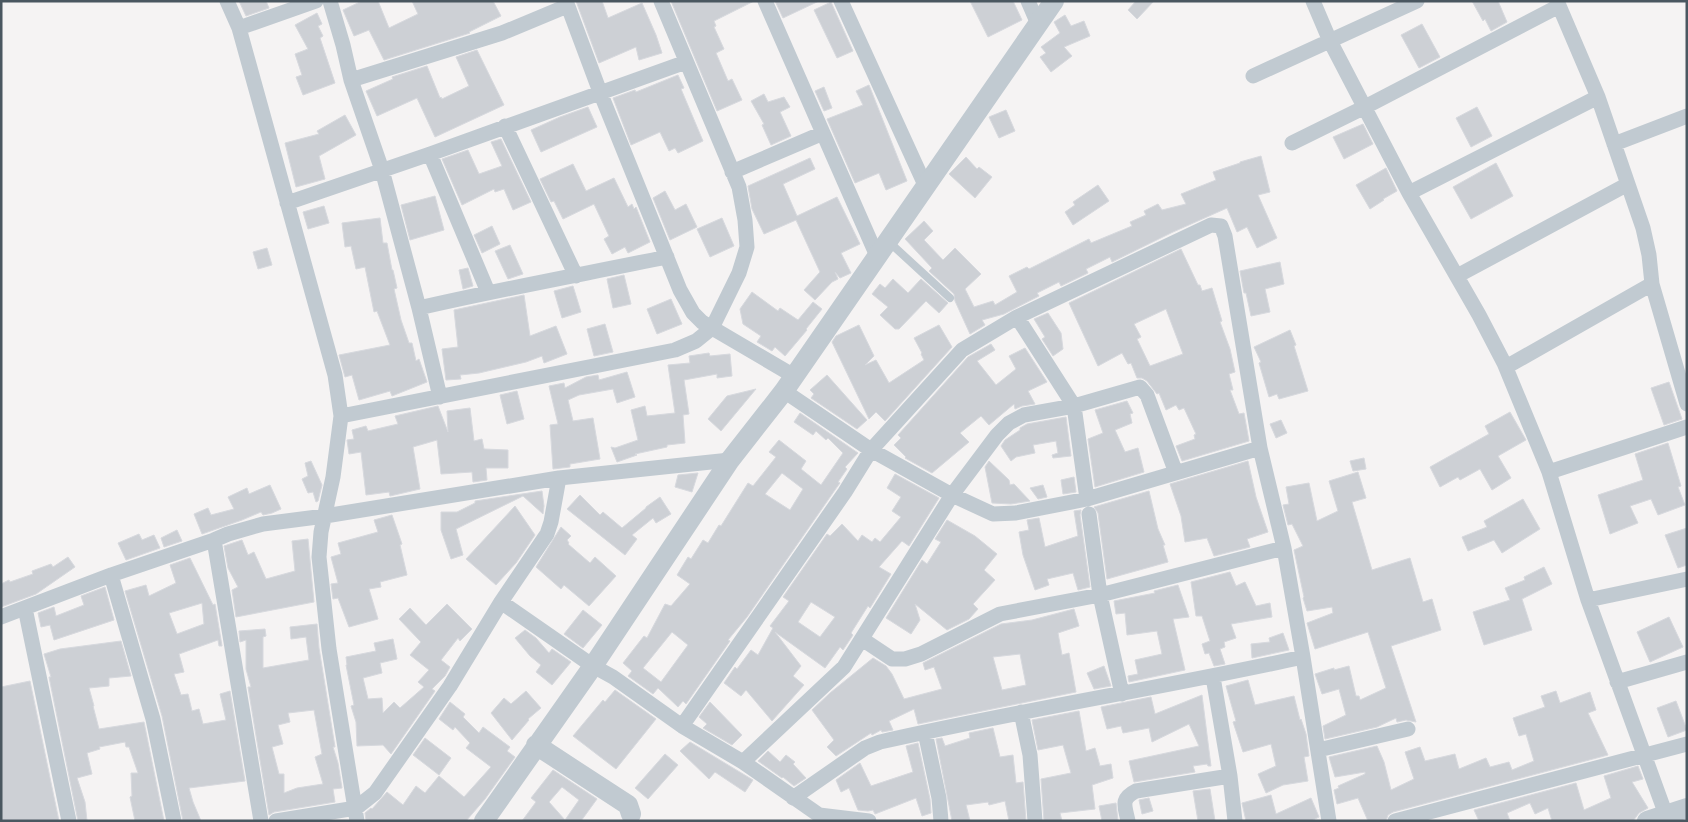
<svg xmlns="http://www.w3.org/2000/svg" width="1688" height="822" font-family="'Asap Condensed',sans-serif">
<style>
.building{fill:#cdd0d5;stroke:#d7d9de;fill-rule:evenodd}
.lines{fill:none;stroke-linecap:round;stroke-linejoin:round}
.service{stroke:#c1cad1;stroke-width:8}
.minor{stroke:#c1cad1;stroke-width:15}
.tertiary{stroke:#c1cad1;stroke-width:20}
</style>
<rect width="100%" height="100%" fill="#f5f3f3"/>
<path class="building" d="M239 1H266L269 8 246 16Z
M362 1H378L389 28 418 14 412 1H493L501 16 469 32 470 33 384 60 369 30 354 36 343 10Z
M576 1H602L608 18 642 3 656 35 662 53 639 60 636 47 599 63Z
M671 1H754L714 21 716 26 714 27 724 49 716 53 728 81 732 79 742 100 717 111Z
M775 1H819L783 18Z
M970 1H1013L1022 20 988 37Z
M1136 1H1154L1137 19 1128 10Z
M1472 1H1498L1507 22 1491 31 1485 19 1483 21Z
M831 2 853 51 837 58 814 10Z
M317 13 322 24 318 26 323 36 320 38 335 83 303 95 296 77 302 75 295 54 308 49 295 25Z
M1065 15 1071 26 1084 21 1090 36 1064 47 1072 56 1051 72 1040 57 1046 53 1041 47 1060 33 1054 22Z
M1422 24 1440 57 1419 68 1401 35Z
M477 50 504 105 435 137 417 98 377 116 366 91 393 79 392 77 427 66 440 98 441 97 442 99 469 86 456 57Z
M678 75 684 88 681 89 703 141 678 153 675 148 669 151 660 132 631 145 613 98 635 90 636 92Z
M869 85 907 181 886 190 879 173 855 183 827 119 863 105 856 91Z
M824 87 832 108 824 111 815 91Z
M764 94 768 102 784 97 790 107 780 112 791 136 771 145 762 125 764 124 751 101Z
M588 107 597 127 541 152 531 130 560 117Z
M1477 107 1492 136 1471 147 1456 118Z
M1006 110 1015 131 999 138 989 117Z
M345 115 356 135 319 156 325 179 296 187 285 143 319 134 317 131Z
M1363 124 1373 144 1344 159 1333 137Z
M501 139 531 202 513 210 504 189 495 192 494 189 462 205 442 159 468 150 479 174 502 166 491 142Z
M1261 156 1270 192 1258 195 1277 238 1257 248 1247 227 1237 232 1227 208 1173 232 1112 262 1110 257 1086 269 1088 273 1061 286 1059 282 1037 293 1039 296 1004 314 982 320 985 325 970 334 955 301 954 294 929 271 932 268 905 239 924 221 933 231 924 240 943 260 955 248 981 274 965 289 974 307 993 301 995 305 1017 292 1009 276 1027 267 1029 269 1089 239 1091 243 1132 226 1130 222 1146 215 1144 211 1158 204 1162 210 1186 204 1181 194 1216 180 1213 172 1240 163V162Z
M966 157 977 169 979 167 992 177 975 198 949 174Z
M810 158 815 169 783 184 797 216 837 197 860 244 841 253 851 273 840 278 835 272 838 279 832 282 815 300 804 290 820 272 796 220 764 234 752 209 748 186Z
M1496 163 1513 196 1471 219 1453 187Z
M573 164 586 191 614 178 628 207 632 204 634 209 636 207 650 242 628 253 625 247 612 254 604 239 609 236 594 204 563 219 554 201 551 202 540 179Z
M1386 168 1397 191 1383 199 1384 200 1370 209 1356 185Z
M1098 185 1109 201 1073 225 1065 212 1075 205 1073 202Z
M665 191 675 210 686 204 697 227 670 240 653 198Z
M435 196 444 230 410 240 401 205Z
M324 206 329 223 308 229 303 212Z
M380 218 383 243H387L392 270H393L397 288 394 289 401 320 409 343H412L416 361 419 359 427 382 392 396 390 391 359 400 352 375 345 377 339 355 390 345 377 311 374 312 365 267 356 269 351 246 345 247 342 223Z
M722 218 734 246 710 257 697 229Z
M492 226 500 244 482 253 474 235Z
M510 245 523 274 508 279 495 251Z
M267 248 272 265 258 269 253 252Z
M1181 249 1198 285H1200L1202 291 1212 288 1222 321 1220 322 1230 349 1235 372 1229 374 1233 390H1230L1239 414 1244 413 1249 441 1182 461 1176 446 1195 439 1194 435 1196 434 1184 408 1179 410 1176 405 1166 410 1159 393 1157 394 1147 381 1142 378H1137L1131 363 1128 364 1122 353 1098 366 1069 303ZM1166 309 1183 354 1150 366 1137 339 1141 337 1134 324Z
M1280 262 1284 284 1265 289 1270 312 1251 316 1246 293H1244L1240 271Z
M468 268 473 286 463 289 459 270Z
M624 275 631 304 613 308 607 279Z
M893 279 908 293 921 279 948 303 939 313 926 301 899 329H895L880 315 888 307 872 294 880 284 885 288Z
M573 286 581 312 562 318 554 291Z
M752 292 778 311 780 308 798 320 813 302 822 309 806 329 807 330 785 356 775 347 772 351 757 342 761 336 743 324 740 309Z
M524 295 530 336 556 326 567 354 544 363 542 356 526 362 479 373 460 375 461 379 446 380 442 349 458 347 454 310Z
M671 299 682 324 657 334 647 309Z
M1048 313 1061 333 1063 349 1053 356 1042 339 1045 337 1034 319Z
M605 324 613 352 594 356 587 329Z
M859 325 874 356 865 365 876 360 889 383 924 360 921 354 922 353 914 338 939 325 952 347 885 421 876 412 869 419 832 342 836 336Z
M1290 330 1296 345 1294 346 1308 391 1279 399 1277 394 1269 397 1259 363 1261 362 1254 347Z
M991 344 995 350 977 361 996 385 1016 369 1009 356 1025 348 1047 382 1028 391 1035 404 1022 406 1015 409 1014 404 989 425 981 416 960 433 969 442 932 473 905 458 906 457 894 445 901 438 898 435 968 357Z
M709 353 710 356 730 354 732 376 717 378V374L684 380 689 414 683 415 685 443 667 445V447L635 454 637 455 617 462 611 447 615 448 638 440 631 410 645 406 647 416 675 413 668 365 690 363 689 356Z
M627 372 635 397 617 403 613 389 579 395 568 400 573 421 593 418 600 459 570 464V467L553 469 550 425 558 424 549 386 564 383 565 388 586 377 598 375 599 380Z
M827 375 867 420 857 429 811 398 814 394 810 390Z
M1669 382 1682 419 1664 425 1651 388Z
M756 389 721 431 708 419 727 396Z
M517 391 524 419 507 424 500 395Z
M1127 401 1133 413 1130 414 1132 423 1115 430 1125 452 1138 448 1144 472 1095 487 1088 439 1103 433 1095 410Z
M438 406 448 432 447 411 470 408 474 441 482 439 484 449 508 450V468H486L487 480 473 482 472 472 441 474 437 440 413 447 420 489 390 496 389 492 366 495 361 452 349 454 347 440 354 439 352 430 366 426 368 431 398 424 395 416Z
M1510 412 1526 440 1498 456 1511 478 1492 490 1480 469 1460 480 1458 477 1440 487 1430 467 1489 434 1485 426Z
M800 413 858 453 845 467 847 469 838 482 840 483 837 487 747 617 728 640 730 641 686 704 683 701 678 707 658 688 653 694 628 676 632 671 623 663 644 636 647 638 665 604 671 606 690 584 677 575 688 557 691 559 703 540 708 543 719 525 721 526 748 483 753 486 776 457 769 452 779 440 806 461 801 469 821 485 843 453 828 438 826 440 816 431 813 435 794 422ZM782 473 803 489 790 510 765 494ZM672 632 688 645 661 682 643 668Z
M1066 417 1071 456 1053 458 1052 455 1058 453 1056 441 1033 445 1035 453 1016 457 1011 461 1001 446 1005 440 1020 430V428L1027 424Z
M1281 420 1287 433 1276 438 1270 424Z
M1668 443 1681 486 1678 487 1685 505 1658 515 1651 499 1630 506 1638 523 1610 534 1598 495 1643 480 1635 454Z
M1364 458 1366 469 1353 471 1350 461Z
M311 461 322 485 318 501 316 502 313 492 308 493 302 479 308 476 305 463Z
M989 461 1009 480 1010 485 1014 484 1030 501 1011 504 992 503 985 467Z
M1248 461 1256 497 1268 532 1247 539 1250 547 1214 556 1207 538 1185 542 1181 516 1170 484Z
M1358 472 1366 498 1352 502 1372 570 1410 558 1423 602 1432 599 1441 630 1391 646 1416 722 1406 720 1397 722 1396 718 1377 727 1325 739 1323 726 1346 715 1339 689 1322 694 1315 674 1334 668V670L1349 666 1356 696H1359L1360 700 1386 688 1368 632 1315 649 1307 623 1333 613 1332 607 1307 611 1303 598 1304 597 1294 550 1303 546 1292 524 1288 525 1283 505 1289 504 1286 487 1309 483 1317 521 1338 511 1329 481Z
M698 473 692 492 675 487 678 475Z
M895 474 939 498 909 546 902 541 879 567 891 574 870 608 868 606 851 633 853 635 843 650 840 647 825 668 775 632 801 666 793 676 804 685 772 721 746 690 741 696 724 683 735 667 737 669 751 650 758 655 773 628 770 626 789 601 783 597 827 534 830 536 842 524 858 541 862 535 872 542 875 538 880 542 901 517 892 511 901 497 887 488ZM811 602 835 617 820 637 798 622Z
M1074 477 1076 492 1063 494 1061 480Z
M270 485 281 509 272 513 263 515 261 512 242 520 202 534 194 514 208 508 211 515 234 509 228 497 247 488 249 494Z
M1043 485 1047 497 1038 499 1030 488Z
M542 491 544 506 543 514 523 496 456 529 463 555 451 559 441 530V512H457L475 503V501Z
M1149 491 1158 529 1165 545H1163L1168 562 1107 579 1098 513 1094 507Z
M580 495 600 515 603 512 622 528 646 508V507L660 497 671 514 656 523 653 518 632 535 637 539 625 555 567 509Z
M1523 499 1540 529 1502 553 1494 540 1468 551 1462 537 1487 527 1484 521Z
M515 506 535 535 516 563 496 585 466 559Z
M1081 510 1080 515 1090 587 1078 590 1073 573 1047 579 1049 585 1035 590 1023 555 1019 532 1029 530 1027 520 1039 518 1045 547 1078 536 1074 511Z
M392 515 402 544 400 545 407 575 380 582 381 587 369 589 378 619 349 627 338 598 333 599 331 584 338 583 331 557 341 554 338 543 378 532 374 520Z
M947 520 975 536 997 554 984 570 995 580 973 604 978 609 969 619 947 630 915 604 920 620 911 634 886 618 922 560 927 564 941 542 935 539Z
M561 527 571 536 567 540 569 543 568 544 590 563 595 557 616 576 589 606 564 585 561 589 536 567Z
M1687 528V565L1678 568 1665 535Z
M177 530 182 541 164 547 161 538Z
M139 534 142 540 154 535 160 548 126 560 118 543Z
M308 539 314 602 236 617 232 590 238 587 228 568 224 546 242 540 248 555 254 552 266 579 295 571 292 541Z
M68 557 75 567 36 594 1 607V584L9 580 10 582 33 574 32 571 51 564 53 567Z
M190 558 213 605 215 604 222 646H219L218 640 179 654 184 672 174 674 181 695 188 694 192 711 199 709 203 724 226 720 220 694 230 691 245 781 189 788 193 802 201 821H183L162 716 125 591 146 585 149 596 176 583 170 565ZM202 603 204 624 177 634 169 613Z
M1544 567 1552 584 1522 599 1532 630 1484 645 1473 612 1510 600 1505 588 1525 580 1524 577Z
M1230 572 1236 586 1245 582 1256 606 1270 603 1272 617 1231 624 1236 638 1224 642 1225 647 1220 649 1225 664 1214 666 1209 653 1205 654 1202 644 1210 641 1202 616H1196L1191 582Z
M1178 585 1189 617 1173 619 1185 670 1129 682 1128 676 1138 674 1135 660 1162 654 1157 631 1127 635 1125 613 1116 614 1114 601 1155 593 1154 591Z
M105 587 114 620 54 640 50 625 41 627 38 613 54 607 56 616 84 605 81 596Z
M447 604 472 629 460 641 458 638 441 660 450 667 445 676 432 689 435 691 391 754 383 745 357 746 356 722 351 706 354 705 346 665H347L346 657 376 651 374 643 393 639 397 659 380 663 382 673 363 678 368 699 382 698 383 713 394 702 400 708 424 687 418 682 429 670 410 655 421 642 399 619 410 608 426 625Z
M1074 609 1079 626 1058 633 1062 655 1069 653 1076 692 918 724 914 709 889 721 893 730 882 732 881 730 872 735 871 733 836 756 827 747 834 740 812 710 830 693 873 658 886 666 892 674 904 699 942 689 934 667 925 670 923 663 1001 624 1032 620ZM1020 654 1026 685 1002 690 993 657Z
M583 610 602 625 583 648 564 634Z
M1669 617 1683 647 1650 662 1637 632Z
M317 624 319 648 335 747H333L338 763 342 788 333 789 335 802 274 812 269 815 248 687H251L246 669V640L240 642 239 631 265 629 266 636 263 637V668L309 660 306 637 291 639 290 627ZM314 710 322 754 315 757 323 784 297 788 284 793V774H279L272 747 283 744 278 725 290 722 288 713Z
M525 630 536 638 549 653 552 649 571 662 552 685 536 672 541 665 530 656 515 638Z
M1283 633 1289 650 1252 658 1251 644 1270 642 1269 638Z
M121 641 131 676 109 678V686L89 688 94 706H93L99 729 144 722 164 821H135L130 797 132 796 131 773H138L129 747H126L125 742 99 747 100 749 87 753 92 774 77 778 85 802 87 821H78L49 677H51L44 654 60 649Z
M1104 666 1111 686 1094 689 1087 673Z
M1248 680 1255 705 1294 696 1300 720 1301 719 1306 734 1309 756 1304 757 1308 781 1283 785 1266 793 1258 774 1276 766 1271 744 1243 752 1233 722 1236 721 1226 686Z
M30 681 59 821H1V687Z
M615 690 656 719 616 769 573 736 603 700 605 702Z
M526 691 541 708 528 719 529 720 512 740 491 713 504 698 511 704Z
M1556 691 1560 703 1590 692 1596 710 1588 713 1608 755 1393 812 1388 815 1386 821H1368L1358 798 1337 804 1334 790 1339 788 1338 786 1365 774V772L1335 777 1329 757 1377 746 1384 762 1391 790 1414 779 1405 752 1420 747 1425 761 1455 754 1459 769 1486 758 1490 767 1509 762 1512 770 1534 761 1526 734 1519 736 1513 718 1545 707 1541 696Z
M1202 695 1211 766H1208L1207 764 1193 766 1195 772 1134 782 1129 761 1199 746 1189 724 1152 742 1149 728 1123 733 1121 726 1107 729 1101 707 1151 697 1155 714Z
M1676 701 1687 730 1668 737 1657 708Z
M450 702 465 714 463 717 479 733 483 727 510 747 507 751 515 757 485 799 466 821H366L365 813 371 808 372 809 387 792 403 805 416 786 425 793 439 776 464 797 491 767 466 748 470 743 455 727 453 730 439 719Z
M710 702 742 735 732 745 703 728 707 724 699 717Z
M1079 711 1086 751 1095 748 1100 766 1111 764 1113 778 1092 785 1095 809 1060 813 1062 821H1044L1041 779 1071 773 1063 745 1038 750 1032 720Z
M993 728 1000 757 1013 755 1016 783 1023 782 1026 821H1009L1005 801 989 805 988 802 966 805 970 821H952L936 739 942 738 945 746 970 738 969 733Z
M425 738 451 758 439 775 413 755Z
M690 742 753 780 745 792 715 772 709 779 680 751Z
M918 743 930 799 931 813 922 816 916 798 875 814 873 810 868 811 858 810 849 788 841 792 836 780 860 763 871 786 913 772 906 746Z
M768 751 780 762 786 755 795 762 793 764 806 778 794 786 783 777 782 778 758 761Z
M665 754 678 765 648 799 635 788Z
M1638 766 1643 779 1632 782 1648 808 1639 813 1633 821H1552L1548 808 1535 814 1530 803 1507 813 1510 821H1479L1474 810 1576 783 1584 810 1611 798 1604 776Z
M553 770 597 799 581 821H522L536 802 531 798ZM562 787 579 800 565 820 549 802Z
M1210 789 1215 821H1198L1193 791Z
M1271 795 1276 814 1311 798 1319 817 1311 821H1246L1242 803Z
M1149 798 1153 811 1142 814 1139 800Z
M1116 803 1118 821H1102L1099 806Z"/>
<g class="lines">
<path class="service" d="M889 242 950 298"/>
<path class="minor" d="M227 1 239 28 335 375 341 416 333 477 321 532 319 557 329 649 357 821
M330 1 343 45 351 80 382 170 419 308 440 397
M566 1 600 92 680 290 693 313 702 322 794 376
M765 1 877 256
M841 1 925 185
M1028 1 1038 24
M1313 1 1330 41 1409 193 1479 315 1504 363 1549 472 1588 600 1666 815
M1557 1 1598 97 1643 228 1649 255 1652 284 1687 404
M239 28 316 1
M1253 76 1417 1
M351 80 502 33 567 6
M505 126 576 276
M1292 143 1365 107 1559 6
M1614 144 1687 116
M430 154 488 292
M732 172 823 133
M1409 193 1598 97
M287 203 430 154 686 62
M1457 276 1628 184
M419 308C501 289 584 274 667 257
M1017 317 1074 406 1087 499
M1506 367 1652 284
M784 391 871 450 952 495 993 514 1016 513 1087 499 1260 448
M341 416 675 350 696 341 712 328 739 273 747 247 745 220 739 187 661 1
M1549 472 1687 427
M1089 514 1100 595 1122 694
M214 540 261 821
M111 575 153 719 174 821
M1588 600 1687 579
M501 602 593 666 613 677 682 726
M25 608 69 821
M1 617 111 575 214 540 228 534 263 524 325 516 559 478 730 460
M862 639 892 659H905L921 654 1000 614 1100 595 1284 548
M1213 677 1230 776 1235 821
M1617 682 1687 662
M1021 712 1030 755 1035 821
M925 732 939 798 941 821
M1318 750 1408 729
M743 762 844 667 952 495 997 435 1009 423 1024 415 1074 406 1140 387 1147 395 1176 473
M793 798 865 748 880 742C1020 710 1162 688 1303 657
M276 821 356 808 375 793 450 686 501 602 547 534 551 522 559 478
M869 821 819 815 743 762 682 726 845 492 871 450 962 350 1017 317 1211 225 1221 226 1225 236 1260 448 1284 548 1303 657 1329 821
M1128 821C1125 806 1120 799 1136 791L1230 776
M1395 821 1687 744"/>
<path class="tertiary" d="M536 745 628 805 631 814
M484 821 593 666 730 460 784 391 1054 1
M1647 821 1687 808"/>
</g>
<rect width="1688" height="822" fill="none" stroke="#4a5760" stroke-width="5"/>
</svg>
